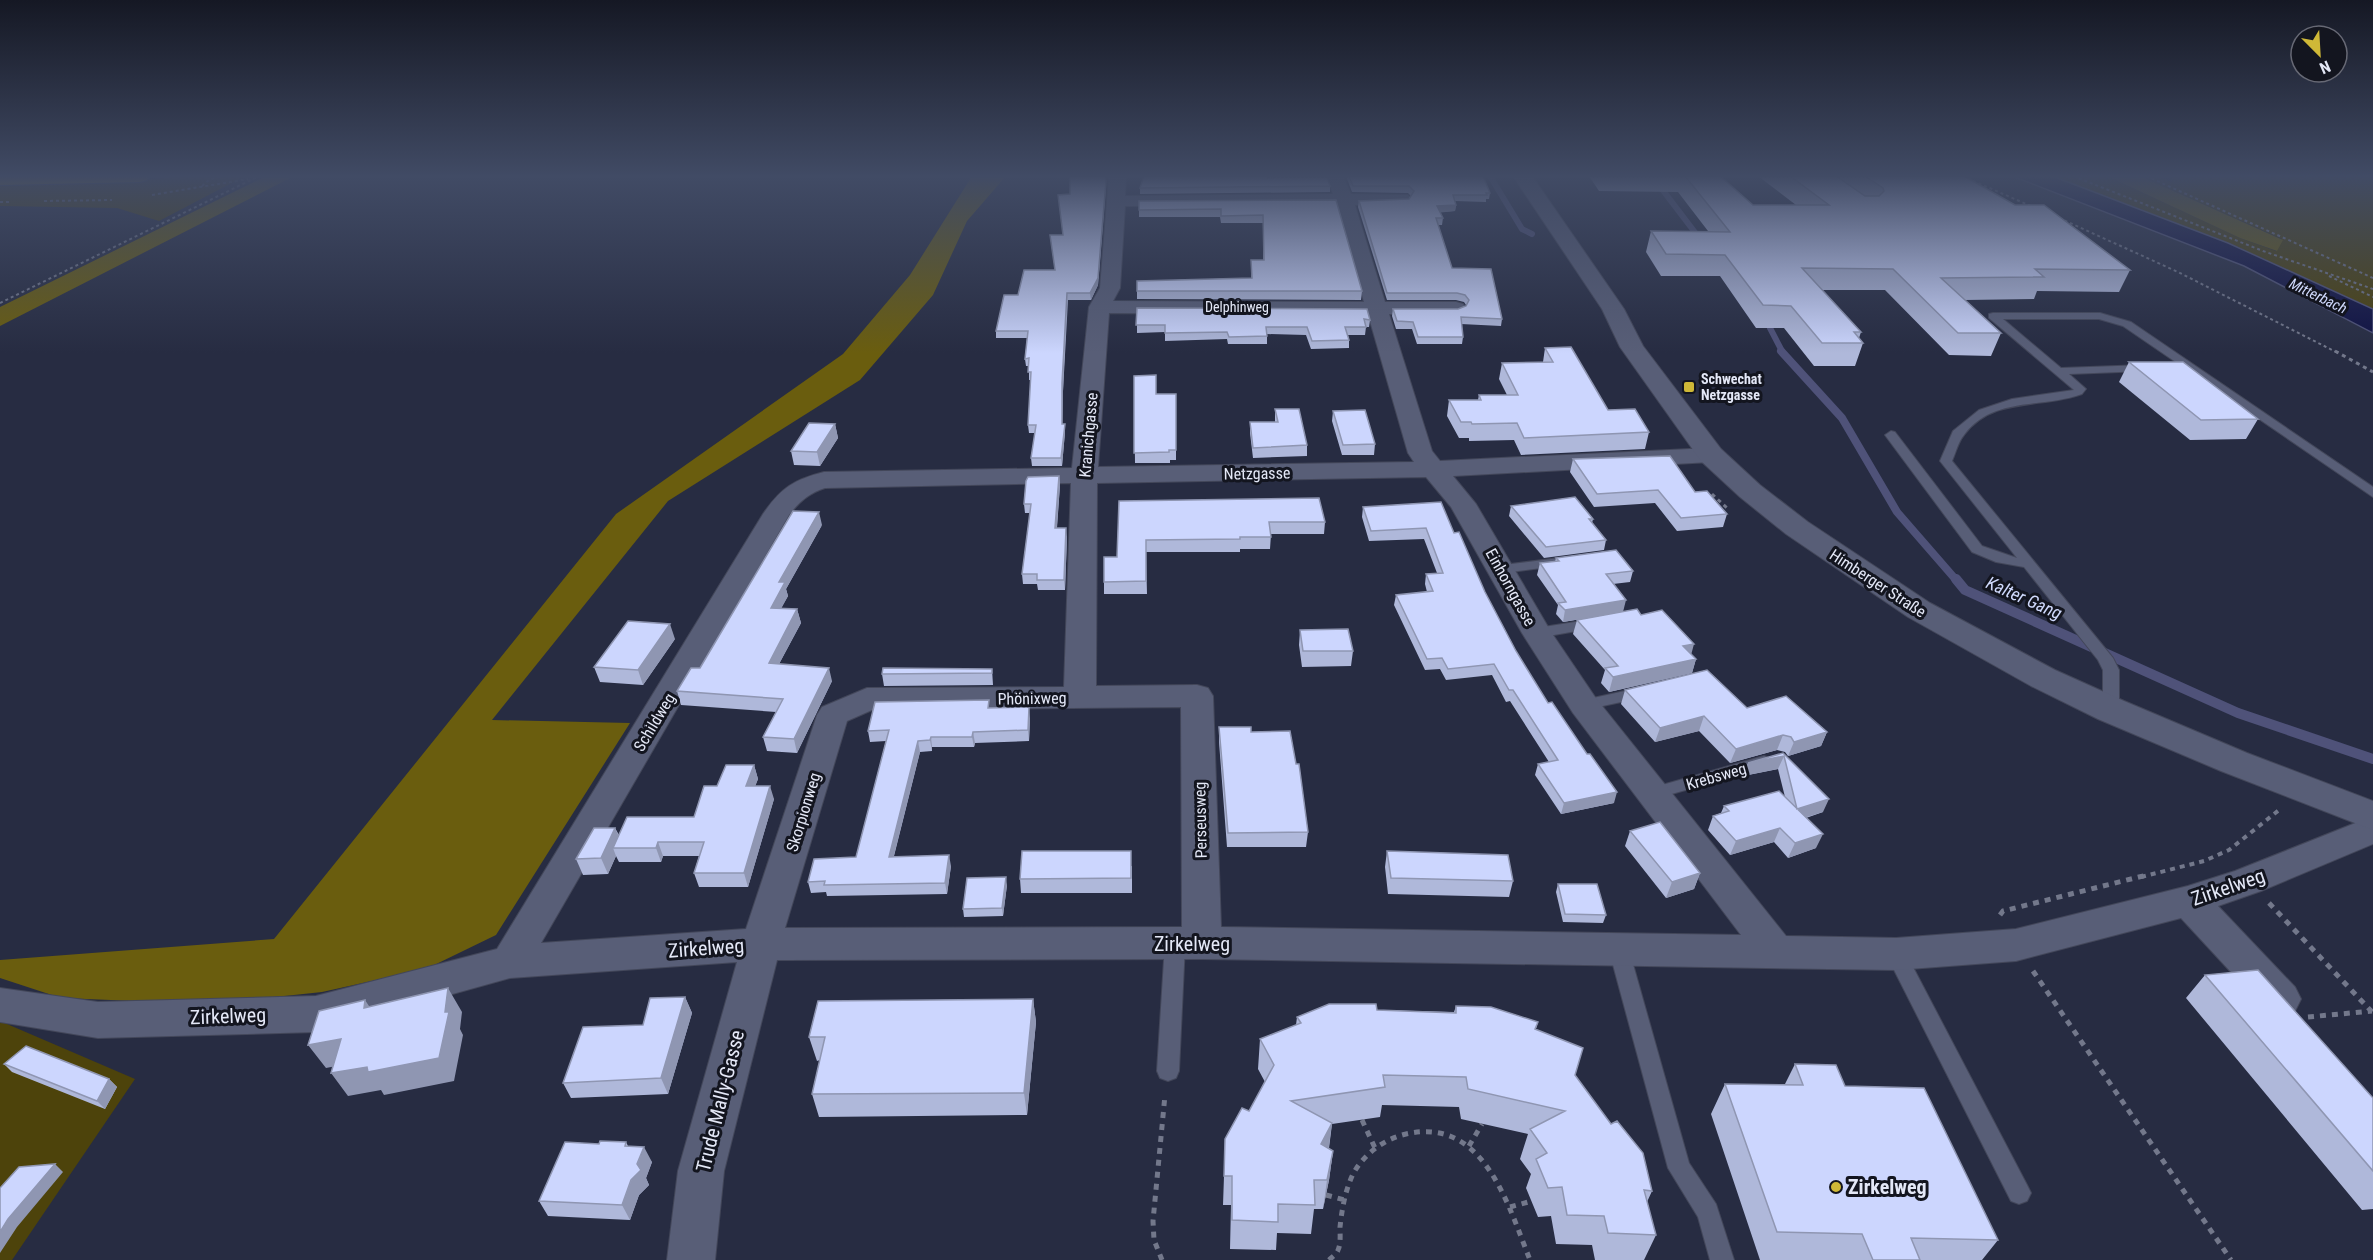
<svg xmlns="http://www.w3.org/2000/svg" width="2373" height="1260" font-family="'Roboto Condensed',sans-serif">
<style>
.green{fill:#4d430b}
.forest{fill:#6a5d0e}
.water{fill:#0f1143;stroke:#4f5279;stroke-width:1.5}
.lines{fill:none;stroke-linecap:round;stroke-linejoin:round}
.stream-far2{stroke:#4f5279;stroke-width:6}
.stream-far1{stroke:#4f5279;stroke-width:8}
.stream{stroke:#4f5279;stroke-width:10}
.lane-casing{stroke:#43475a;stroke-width:2}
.street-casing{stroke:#43475a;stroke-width:2}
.secondary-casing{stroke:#43475a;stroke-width:2}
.highway-casing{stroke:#43475a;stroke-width:2}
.path-far3{stroke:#73788b;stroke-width:2;stroke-dasharray:3 3;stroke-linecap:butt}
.path-far2{stroke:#73788b;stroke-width:3;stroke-dasharray:4 4;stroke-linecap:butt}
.path-far1{stroke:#73788b;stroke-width:4;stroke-dasharray:5 5;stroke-linecap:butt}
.path{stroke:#73788b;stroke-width:5;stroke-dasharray:6 6;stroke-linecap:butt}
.lane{fill:#585e77;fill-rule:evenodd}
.street{fill:#585e77;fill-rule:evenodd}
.secondary{fill:#585e77;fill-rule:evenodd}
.highway{fill:#a18d0d;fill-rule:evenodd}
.wall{fill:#afb8da}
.shaded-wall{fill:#8f96b2}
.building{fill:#ccd6fe;stroke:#8f96b2;stroke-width:1.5}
.poi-dot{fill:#cfb837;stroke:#13151f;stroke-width:2}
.labels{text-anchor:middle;stroke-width:6;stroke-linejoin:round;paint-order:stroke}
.far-street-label{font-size:14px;fill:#e4e8f7;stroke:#13151f}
.far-poi-label{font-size:14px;font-weight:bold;fill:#e4e8f7;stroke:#13151f;text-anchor:start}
.far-water-label{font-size:15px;font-style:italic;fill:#d0dafd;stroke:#13151f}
.street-label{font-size:16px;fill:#e4e8f7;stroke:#13151f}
.water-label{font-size:18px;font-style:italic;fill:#d0dafd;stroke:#13151f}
.near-street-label{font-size:20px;fill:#e4e8f7;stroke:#13151f}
.near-poi-label{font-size:20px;font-weight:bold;fill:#e4e8f7;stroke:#13151f;text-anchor:start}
</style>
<rect width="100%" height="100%" fill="#272c42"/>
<path class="green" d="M182 176H245L159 221 117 208 0 206V185L125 182Z
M2052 176H2107L2240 238 2276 251 2282 239 2140 176H2156L2172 182 2169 176H2373V309L2228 243Z
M0 1021 135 1079 12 1260H0Z"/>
<path class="forest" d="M266 176H294L0 326V307Z
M972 176H1006L967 221 933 295 860 380 668 501 492 720 630 723 496 935 426 969 322 992 211 1004 61 998 0 978V960L274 939 616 514 843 354 910 275Z
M2107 176H2140L2283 240 2277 251 2240 238Z"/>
<path class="water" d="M2012 176H2052L2228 243 2373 309V333L2244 266Z"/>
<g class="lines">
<path class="stream-far2" d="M1490 176 1522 229 1532 234
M1652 176 1700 239
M1770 328 1783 353"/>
<path class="stream-far1" d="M1781 351 1842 418 1897 512 1957 581"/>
<path class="stream" d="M1956 579 1965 590 2238 713 2373 759"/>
<defs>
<path id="lane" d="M1993 313H2100L2131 322 2373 487V497L2123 326 2099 319H2003L2061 368 2145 365 2151 368 2145 371 2069 374 2086 389 2082 394C2042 409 1993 396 1964 435 1958 442 1956 452 1952 461L2113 658 2119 670V710L2117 714H2105L2103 710V670L2098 660 2024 567 1996 562 1972 552 1885 435 1891 431 1895 432 1982 546 2017 558 1940 461 1953 431 1979 410 2012 399 2074 390 1989 318V314Z
M1559 558 1566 562 1564 565 1503 573 1496 569 1503 565Z
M1594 619 1599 621 1601 624 1599 627 1537 638 1529 633 1537 628Z
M1643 687 1649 688 1651 692 1649 696 1584 710 1578 709 1576 705 1578 701 1584 700Z
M1764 756 1770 758 1772 762 1770 766 1654 799 1648 797 1645 793 1648 789Z
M1175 936 1182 938 1185 944 1179 1071 1176 1078 1168 1081 1160 1078 1157 1071 1165 944 1168 938Z
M1619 942 1626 944 1629 950 1689 1163 1716 1204 1734 1260H1710L1698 1217 1668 1168 1609 950 1612 944Z
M1896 946 1903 948 2027 1185 2031 1193 2027 1201 2019 1204 2011 1201 1886 954 1889 948Z"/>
<path id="street" d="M1109 176H1126L1125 196 1333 194 1326 176H1343L1351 194 1408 195 1411 199 1408 203 1402 204 1355 205 1385 302H1456L1463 304 1466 308 1463 312 1456 314H1389L1432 451 1440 461 1711 448 1720 450 1723 455 1720 460 1711 462 1453 476 1476 504 1551 632 1595 697 1786 936 1896 938 2016 929 2188 886 2235 871 2373 816V844L2261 891 2218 906 2295 987 2301 999 2295 1011 2281 1016 2267 1011 2181 918 2016 961 1896 970 1202 959 777 960 724 1171 715 1260H667L678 1171 737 962 510 978 316 1032 98 1038 0 1022V988L98 1002 316 996 497 949 763 514C781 488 793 480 824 472L1072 468 1089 307 1100 288ZM1337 205 1364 302 1113 301 1120 288 1125 206ZM1109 313 1368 314 1408 453 1414 462 1098 467ZM1426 477 1451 507 1522 633 1573 713 1741 935 1221 927 1213 696 1208 688 1197 685 1096 686 1097 483ZM1071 483 1064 687 867 688 822 707 817 715 746 929 541 943 789 515C799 502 809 493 825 488ZM1181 707 1182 927 785 928 847 721 872 710Z"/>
<path id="secondary" d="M1513 176H1532L1624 309 1643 346 1721 449 1760 485 1808 522 1930 603 2055 670 2124 701 2247 753 2373 801V830L2221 771 2098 719 2031 686 1908 617 1786 534 1740 497 1701 461 1620 347 1602 309Z"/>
<path id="highway" d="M0 176H149L147 180 140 182 0 185Z"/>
</defs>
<use href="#lane" class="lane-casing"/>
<use href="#street" class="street-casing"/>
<use href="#secondary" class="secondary-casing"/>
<use href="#highway" class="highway-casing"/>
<path class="path-far3" d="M1962 176 2033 207
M2073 176 2263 251 2373 289
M2146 176 2373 278
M202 186 209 180 221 176
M152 195 248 179
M44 201 112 200
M0 202H10
M2059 218 2178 272 2338 353
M2329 276 2373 297
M0 303 259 176"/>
<path class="path-far2" d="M2335 351 2373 372
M1712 494 1728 509"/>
<path class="path-far1" d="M2141 877 2204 861 2229 850 2279 810"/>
<path class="path" d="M2269 903 2373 1013
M2000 915 2003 911 2147 875
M2033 971 2231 1260
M2308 1017 2372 1011
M1362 1120 1375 1148
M1469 1146 1482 1124
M1326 1195 1345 1200
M1510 1207 1532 1201
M1162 1260 1154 1240 1153 1221 1165 1095
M1329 1260C1332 1257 1337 1254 1338 1250 1341 1244 1340 1234 1340 1227 1342 1209 1345 1191 1353 1174 1364 1154 1384 1139 1406 1134 1484 1116 1508 1205 1530 1260"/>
<use href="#lane" class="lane"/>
<use href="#street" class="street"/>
<use href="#secondary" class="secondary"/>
<use href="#highway" class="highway"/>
</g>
<path class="wall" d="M1346 176H1483L1490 193 1489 199H1486V202L1455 201 1456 205 1455 211 1440 212 1443 218 1442 225H1438L1452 268 1502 319 1501 326 1461 324 1463 337 1462 344H1417L1412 329H1396L1392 316 1393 309H1458L1466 306V305L1464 302 1456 300H1387L1358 207 1359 201 1409 199 1411 196 1408 193 1352 192Z
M1589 176H1720L1753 205H1796L1758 176H1964L2130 270 2119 292 2037 291 2034 299 1965 300 2001 333 1991 356 1949 355 1885 290H1822L1861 332 1859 338 1863 343 1855 366H1814L1784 328H1756L1720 276H1661L1646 252 1651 231H1708L1678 192 1599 191Z
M1267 178 1330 186V192L1140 194V188Z
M1106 187 1098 285 1091 300H1068L1063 391 1062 424H1065V432L1062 466H1032L1031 458 1035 433H1029L1028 425 1031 380H1029V366H1026L1025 359 1027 338H996V331L1018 295 1055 270 1050 235H1063L1070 194Z
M1336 200 1362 291 1361 300 1137 299V281L1251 278V260H1263V223H1221L1220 217H1139V201Z
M1137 308 1370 320 1369 327H1366L1365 335H1348L1349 340V348L1311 349 1306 335 1267 334V344H1228L1227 339 1165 341V332L1137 333Z
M1545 348 1608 410 1649 432 1645 449 1521 455 1514 440 1469 441V438H1459L1447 416 1449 400H1478L1479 395H1507L1499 379 1502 363 1543 362Z
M2129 362 2258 419 2246 439 2190 440 2119 382Z
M1134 376 1157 394H1176V460H1170V463H1135Z
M1275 409 1307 445V456L1253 458 1250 433V422H1275Z
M1333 411 1375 444 1374 455H1342L1332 421Z
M835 424 838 438 820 466 794 465 791 451Z
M1573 459 1695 492 1727 514 1723 527 1677 531 1655 503 1594 507 1570 472Z
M1059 476 1060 485 1057 528 1067 537 1065 590H1038L1037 584H1023L1022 574 1030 513H1025L1024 504Z
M1119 501 1325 522 1324 534H1271L1270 549H1240V552H1146L1147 594H1104V582L1117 557Z
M1511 506 1593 519 1592 523 1606 540 1604 550 1544 558 1509 516Z
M1363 507 1454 533 1516 651 1548 703 1614 803 1561 814 1535 775 1538 764 1549 762 1510 701 1506 702 1492 675 1446 680 1440 669 1425 670 1394 605 1396 595 1427 592 1425 584 1426 574 1437 573 1424 539 1369 541 1362 517Z
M822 525 786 589 788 596 781 608 797 609 801 623 779 664 832 681 797 753 767 751 763 737 776 712 681 705 677 691 700 668Z
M1556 558 1633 571 1630 582 1613 584 1623 612 1563 622 1556 614 1558 605 1537 575 1540 563 1555 562Z
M1641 615 1696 659 1692 673 1609 692 1601 683 1605 670 1573 634 1577 620Z
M1300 630 1353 651 1351 666 1302 667 1299 645Z
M675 639 643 685 600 682 594 667Z
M992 669 993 685 884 686 882 674Z
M1625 690 1747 708 1827 732 1821 746 1788 756 1785 752 1777 750 1730 763 1699 731 1655 742 1621 704Z
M990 708 1030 718 1029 741 975 743 974 747H932V751L920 752 894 856 951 866 947 894 827 896 826 892 811 893 808 882 856 857 886 741 870 742 868 731Z
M1219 727 1251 732 1308 832 1306 847H1227L1219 742Z
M1783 753 1823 812 1806 818 1816 848 1788 858 1774 842 1730 855 1708 830 1713 816 1721 813 1724 806 1785 797 1778 769 1743 776 1748 763Z
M754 765 758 779 755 786 774 799 748 887H699L694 873 699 856H663L661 862H619L616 856 608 874 583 875 576 859 615 828 619 835 694 817 717 786Z
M1630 831 1700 873 1694 889 1666 898 1625 846Z
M1387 851 1513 881 1509 897 1388 894 1385 867Z
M1132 866V893H1021L1020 879Z
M1558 884 1606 915 1603 923 1563 922 1556 892Z
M1007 885 1003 916 964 917 963 909Z
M2205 975 2373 1098V1209L2362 1210 2186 998Z
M685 997 692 1013 668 1094 571 1098 563 1083 643 1025Z
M1033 999 1036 1022 1027 1115 819 1117 812 1094 820 1060 817 1061 809 1037Z
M1456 1006 1538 1022 1536 1029 1575 1075 1652 1191 1647 1202 1656 1235 1644 1260H1595L1592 1245 1556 1244 1551 1216 1538 1217 1526 1188 1531 1174 1520 1159 1528 1134 1461 1119 1459 1107 1382 1105 1380 1117 1332 1124 1329 1148 1333 1151 1329 1180 1323 1209H1314L1311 1234 1277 1233 1276 1250 1230 1249 1231 1205H1223L1224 1176 1249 1111 1265 1082 1258 1069 1260 1039 1296 1025 1297 1017 1377 1010 1454 1012Z
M4 1064 109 1079 117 1087 105 1109 12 1072Z
M1795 1064 1845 1086 1998 1240 1982 1260H1760L1711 1114 1725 1084H1785Z
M626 1142 628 1146 652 1162 646 1178 649 1185 639 1195 630 1220 548 1216 539 1201 599 1144Z"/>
<path class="shaded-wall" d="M1106 181 1098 285 1091 300 1090 293Z
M1456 205 1455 211 1436 213 1437 206Z
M1067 293 1063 391 1062 432V383Z
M835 424 838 438 820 466 817 452Z
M1065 424V432L1062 466 1061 458Z
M1059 476 1060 485 1056 538 1055 528Z
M819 512 822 525 786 589 788 596 774 622 771 608 779 582Z
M1066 528 1067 537 1065 590 1064 580Z
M1626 600 1623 612 1563 622 1565 610Z
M797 609 801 623 772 677 769 663Z
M670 624 675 639 643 685 638 670Z
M1694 644 1690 659 1683 646Z
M1696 659 1692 673 1609 692 1613 677Z
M829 668 832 681 797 753 794 739Z
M1029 707 1030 718 1029 741 1028 730Z
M1704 716 1699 731 1655 742 1660 728Z
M973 732 975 743 974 747 972 737Z
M1827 732 1821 746 1788 756 1794 742Z
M1783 735 1777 750 1730 763 1736 749Z
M931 737 932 747V751L930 740Z
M918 741 920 752 891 867 889 857Z
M1784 756 1778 769 1743 776 1748 763Z
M754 765 758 779 750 800 746 786Z
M770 786 774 799 748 887 744 873Z
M1617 792 1614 803 1561 814 1564 803Z
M1829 799 1823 812 1791 822 1797 809Z
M615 828 622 843 613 848 616 856 608 874 601 858Z
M1780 828 1774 842 1730 855 1736 841Z
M1823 834 1816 848 1788 858 1795 843Z
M658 842 663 856 661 862 656 848Z
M949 855 951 866 947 894 945 883Z
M1700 873 1694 889 1666 898 1672 882Z
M1006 877 1007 885 1003 916 1002 908Z
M448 988 462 1012 460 1029 463 1035 454 1081 384 1095 381 1090 348 1096 331 1073 445 1012Z
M685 997 692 1013 668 1094 661 1078Z
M1033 999 1036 1022 1027 1115 1024 1093Z
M365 1000 381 1024 364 1008Z
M341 1039 357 1062 326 1068 308 1045Z
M109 1079 117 1087 105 1109 97 1101Z
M1332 1123 1328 1153 1321 1144Z
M644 1147 652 1162 646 1178 649 1185 639 1195 630 1220 622 1205Z
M1333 1151 1329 1180 1323 1209 1327 1180Z
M55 1164 63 1172 17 1227 0 1253V1232L8 1219Z"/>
<path class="building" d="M1070 176H1105L1106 181 1098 278 1090 293H1067L1062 383V424H1065L1061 458H1031L1036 425H1028L1031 372H1028L1029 358 1025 359 1028 331H996L1004 295H1018L1024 270H1055L1050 235H1063L1058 195 1070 194Z
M1144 176H1267V178L1327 177 1330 186 1140 188Z
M1349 176H1483L1490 193H1486L1487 195H1453L1456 205 1437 206 1443 218H1436L1452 268 1491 269 1502 319 1461 317 1463 337H1418L1413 322 1397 321 1393 309H1458L1466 306 1469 300 1465 295 1457 293H1387L1359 201 1409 199 1414 191 1409 186H1353Z
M1685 176H1720L1753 205H1829L1790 176H1836L1865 196H1879L1884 191 1883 188 1865 176H1964L2015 205H2044L2130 270 2035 269 2044 277 1941 278 2001 333H1958L1893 269 1802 268 1861 332H1854L1863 343H1822L1791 306 1763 305 1725 255 1666 254 1651 231 1730 232Z
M1336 200 1362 291H1137V281L1252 278 1251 260H1264L1263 215 1221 216V209L1139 210V201Z
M1137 308 1367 309 1370 320 1364 319 1366 327H1345L1349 340 1312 341 1307 327H1266L1267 336 1229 337 1227 332 1165 333V325H1136Z
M1571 347 1608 410 1635 409 1649 432 1524 438 1517 423 1472 424 1471 422H1461L1449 400H1481L1479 395H1518L1502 363 1553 362 1545 348Z
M2129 362H2183L2258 419 2201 420Z
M1156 375V394H1176V450H1169V452L1134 453V376Z
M1275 409H1299L1307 445 1253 448 1250 422H1278Z
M1365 410 1375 444 1343 445 1333 411Z
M809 423 835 424 817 452 791 451Z
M1670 456 1695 492 1707 491 1727 514 1681 518 1658 490 1597 494 1573 459Z
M1059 476 1055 528H1066L1064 580H1037V574H1022L1031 504H1024L1026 481 1028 477Z
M1575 497 1593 519H1589L1606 540 1546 547 1511 506Z
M1319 498 1325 522H1269L1271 537H1240V539L1146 540V581L1104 582V557H1117L1119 501Z
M1441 502 1454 533 1459 532 1485 592 1516 651 1548 703 1552 702 1587 754H1590L1617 792 1564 803 1538 764 1558 760 1513 690H1509L1494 664 1448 669 1442 658 1427 659 1396 595 1433 591 1426 574 1443 573 1426 528 1371 531 1363 507Z
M793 511 819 512 779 582H785L771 608 797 609 769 663 829 668 794 739 763 737 783 699 677 691 691 668H700Z
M1616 550 1633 571 1606 574 1626 600 1565 610 1558 603 1566 602 1540 563 1559 561 1556 558Z
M1637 609 1641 615 1662 610 1694 644 1683 646 1696 659 1613 677 1605 668 1618 666 1577 620Z
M628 621 670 624 638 670 594 667Z
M1348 629 1353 651H1303L1300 630Z
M883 668 992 669V673L882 674Z
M1707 670 1747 708 1786 696 1827 732 1794 742 1791 737 1783 735 1736 749 1704 716 1660 728 1625 690Z
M989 700 988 708 1029 707 1028 730 973 732 972 737H931L930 740 918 741 889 857 949 855 945 883 824 885 825 881 808 882 814 859 856 857 889 730 868 731 875 702Z
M1219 727H1251V732L1290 731 1296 764H1299L1308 832 1228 833Z
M1783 753 1829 799 1797 809 1784 756 1748 763Z
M726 765H754L746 786H770L744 873H694L704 842H658L656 848H613L627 817H694L704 786H717Z
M1779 791 1823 834 1795 843 1780 828 1736 841 1713 816 1729 811 1724 806Z
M1660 822 1700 873 1672 882 1630 831Z
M594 828H615L601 858 576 859Z
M1022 851H1131V878L1020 879Z
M1387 851 1508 855 1513 881 1391 878Z
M1006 877 1002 908 963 909 967 878Z
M1558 884H1597L1606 915 1565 914Z
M2258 970 2373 1098V1171L2205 975Z
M448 988 445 1012H449L439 1058 368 1072 367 1067 331 1073 341 1039 308 1045 319 1011 365 1000 364 1008Z
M685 997 661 1078 563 1083 583 1027 643 1025 650 998Z
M1033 999 1024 1093 812 1094 825 1037H809L818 1001Z
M1329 1004H1376L1377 1010 1456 1013V1006L1491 1007 1538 1022 1535 1029 1583 1048 1575 1075 1611 1124 1617 1121 1643 1153 1652 1191 1644 1190 1656 1235 1608 1233 1604 1216 1567 1215 1562 1187 1548 1188 1536 1159 1547 1153 1530 1129 1565 1111 1468 1089 1466 1077 1383 1075 1385 1087 1291 1101 1332 1123 1321 1144 1333 1151 1327 1180H1314L1315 1205 1278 1204V1222L1232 1220V1176H1224L1225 1139 1242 1108 1249 1111 1274 1065 1260 1039 1301 1023 1297 1017Z
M26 1046 109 1079 97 1101 4 1064Z
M1795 1064 1836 1065 1845 1086 1924 1088 1998 1240 1911 1238 1920 1260H1873L1862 1234 1777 1232 1725 1084 1803 1085Z
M600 1141 626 1142 625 1146 644 1147 637 1164 641 1170 631 1180 622 1205 539 1201 565 1142 599 1144Z
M55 1164 8 1219 0 1232V1188L19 1167Z"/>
<linearGradient id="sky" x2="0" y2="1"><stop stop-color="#151824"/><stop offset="0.5" stop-color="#414b65"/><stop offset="1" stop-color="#414b65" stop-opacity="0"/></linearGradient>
<rect width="2373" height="353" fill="url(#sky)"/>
<g class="poi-dot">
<rect x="1683" y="381" width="12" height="12" rx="3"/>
<circle cx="1836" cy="1187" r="6"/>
</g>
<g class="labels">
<g class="far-street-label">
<text x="1237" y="312">Delphinweg</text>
</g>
<g class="far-poi-label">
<text x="1701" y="384">Schwechat<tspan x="1701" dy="16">Netzgasse</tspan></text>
</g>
<g class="far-water-label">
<text transform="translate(2318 296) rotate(26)" y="5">Mitterbach</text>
</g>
<g class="street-label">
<text transform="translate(1088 435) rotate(-85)" y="6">Kranichgasse</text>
<text transform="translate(1257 473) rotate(-1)" y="6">Netzgasse</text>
<text transform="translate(1878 583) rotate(33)" y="6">Himberger Straße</text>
<text transform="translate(1511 587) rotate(61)" y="6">Einhorngasse</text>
<text transform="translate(1032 698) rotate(-1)" y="6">Phönixweg</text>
<text transform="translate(654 722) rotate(-59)" y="6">Schildweg</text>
<text transform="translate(1716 776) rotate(-16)" y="6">Krebsweg</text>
<text transform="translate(803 812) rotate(-73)" y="6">Skorpionweg</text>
<text transform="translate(1200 820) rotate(-91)" y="6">Perseusweg</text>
</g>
<g class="water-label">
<text transform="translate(2024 598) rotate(24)" y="6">Kalter Gang</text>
</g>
<g class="near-street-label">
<text transform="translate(2228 887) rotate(-19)" y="7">Zirkelweg</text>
<text x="1192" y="951">Zirkelweg</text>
<text transform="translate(706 948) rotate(-4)" y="7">Zirkelweg</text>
<text transform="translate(228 1016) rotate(-2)" y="7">Zirkelweg</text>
<text transform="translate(720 1101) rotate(-76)" y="7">Trude Mally-Gasse</text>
</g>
<g class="near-poi-label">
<text x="1848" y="1194">Zirkelweg</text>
</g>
</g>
<g transform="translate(2319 54) rotate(156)"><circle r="28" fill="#13151f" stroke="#676975" stroke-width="1.5"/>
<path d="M0-4.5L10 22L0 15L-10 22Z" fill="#cfb837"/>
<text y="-9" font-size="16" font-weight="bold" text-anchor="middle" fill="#e4e8f7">N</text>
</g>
</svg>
